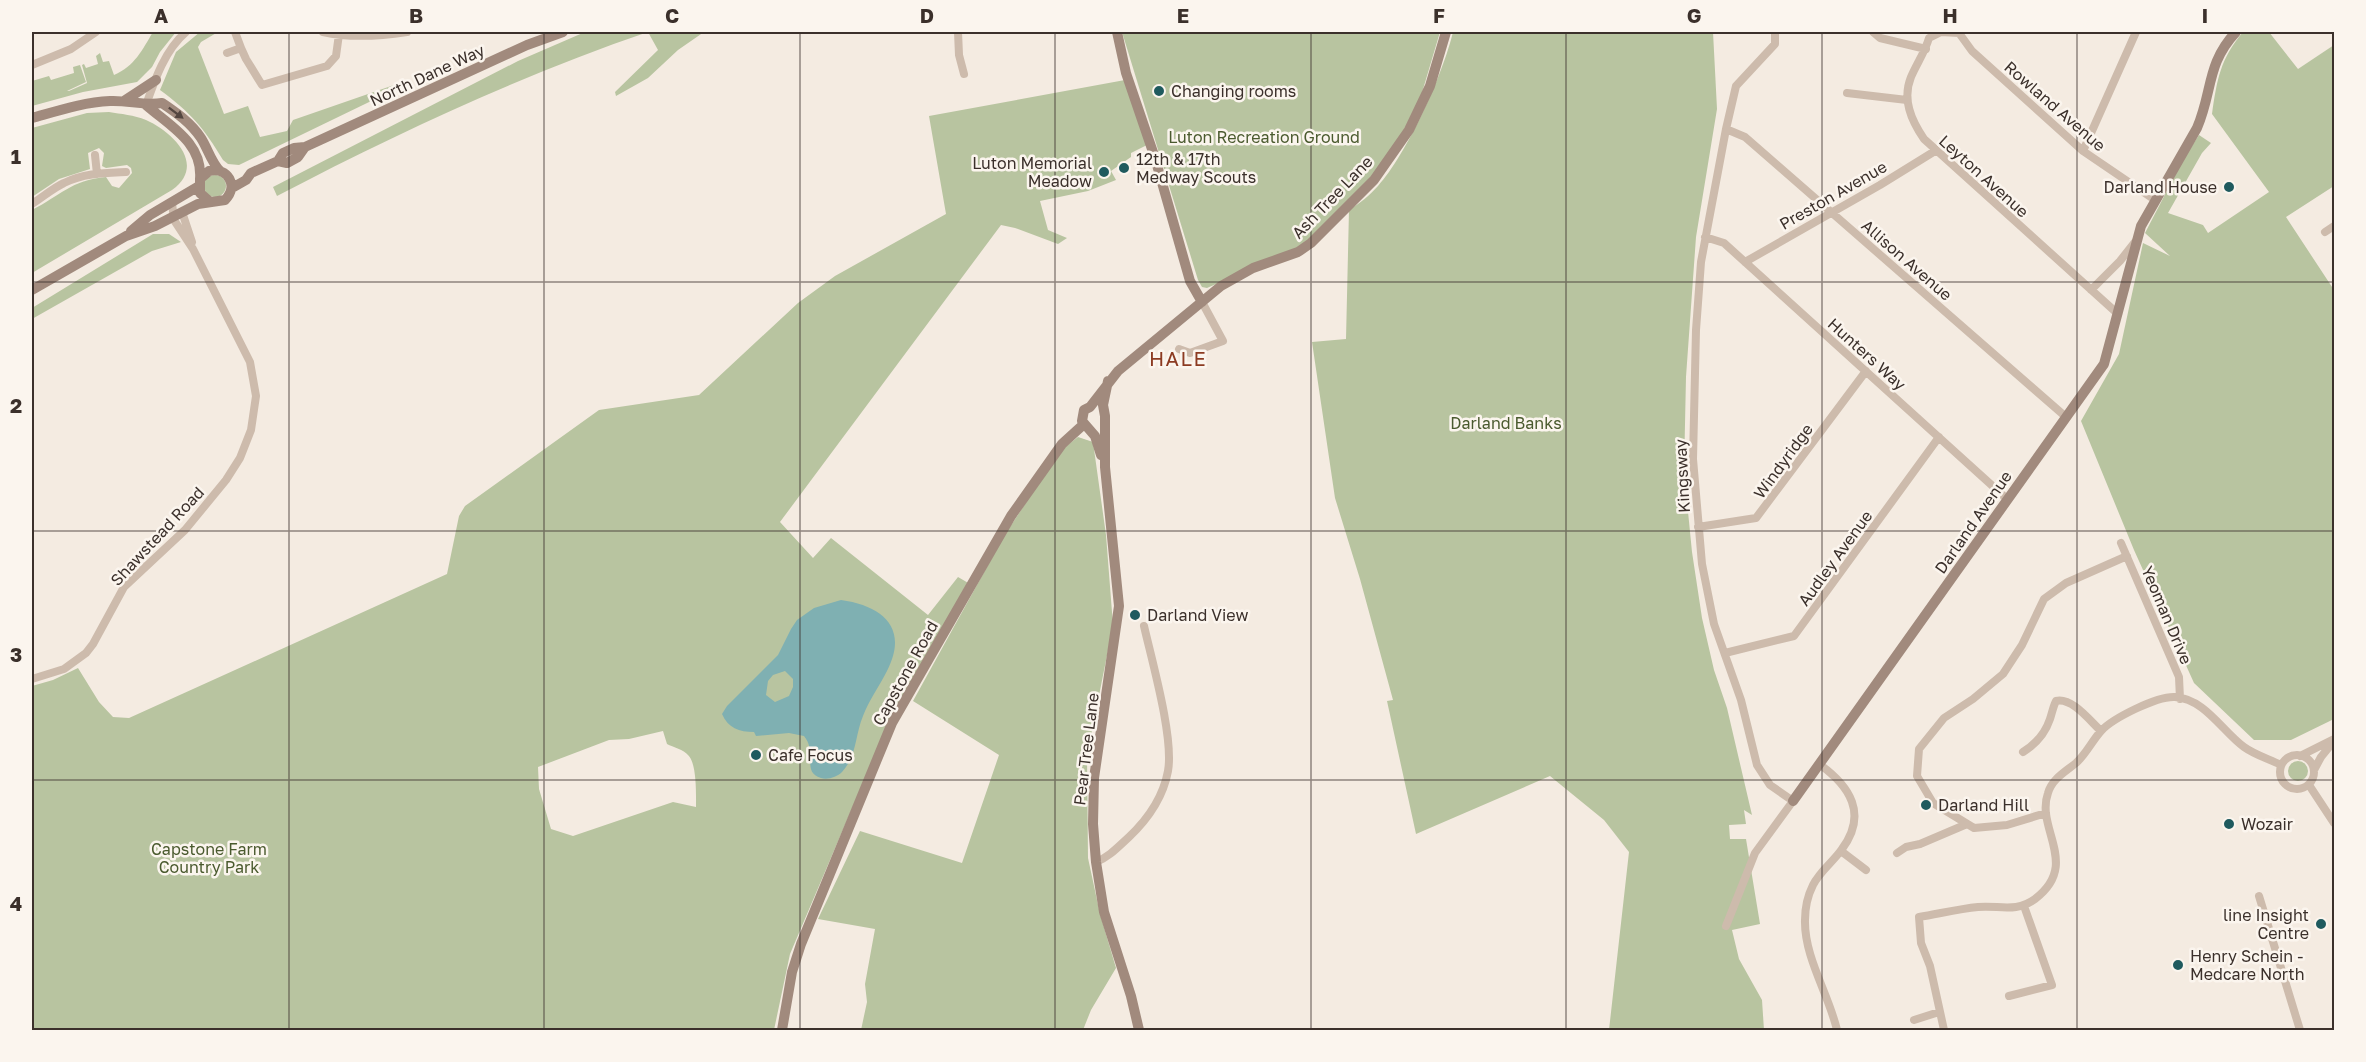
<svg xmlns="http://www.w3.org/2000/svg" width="2366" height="1062" font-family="'Golos Text',sans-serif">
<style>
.green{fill:#b8c4a0;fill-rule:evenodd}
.water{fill:#7fb0b2;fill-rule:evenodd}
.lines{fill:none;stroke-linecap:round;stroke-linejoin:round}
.street{stroke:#cdbbac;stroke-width:8}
.secondary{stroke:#a18a7d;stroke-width:10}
.oneway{fill:#544640}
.grid{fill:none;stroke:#3b302b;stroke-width:1.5;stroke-opacity:0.55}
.poi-dot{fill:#1f5a5e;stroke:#fbf5ee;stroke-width:2}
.labels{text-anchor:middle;stroke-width:5;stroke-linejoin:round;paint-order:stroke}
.street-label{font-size:16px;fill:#3b302b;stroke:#fbf5ee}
.poi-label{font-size:16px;fill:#3b302b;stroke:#fbf5ee;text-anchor:start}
.park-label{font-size:16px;fill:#4a5a2e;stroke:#fbf5ee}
.quarter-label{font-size:20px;letter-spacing:1.5px;fill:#8c3b22;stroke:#fbf5ee}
.neatline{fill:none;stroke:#3b302b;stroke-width:2}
.grid-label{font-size:20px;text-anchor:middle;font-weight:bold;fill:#3b302b}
</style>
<rect width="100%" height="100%" fill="#f4ebe1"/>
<path class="green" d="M153 32H176L160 52 152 67 137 82 83 92 32 106V88L34 87 32 81 49 76 51 80 74 73 73 67 80 65 86 82 67 91H69L87 83 82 65 84 64 86 68 98 64 96 56 100 53 103 62 109 61 114 75C135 66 142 50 153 32Z
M200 32H218L201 42 198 47 224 114 248 106 260 137 287 131 293 120 394 85 396 89 239 165 228 164 223 160C204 128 190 112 160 90L176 52Z
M585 32H704L678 50 648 78 616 96 615 92 658 50 648 32C522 75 395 134 277 196L273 187 518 61Z
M1122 32H1440L1421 96 1402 134 1375 176 1304 245 1207 288 1202 287 1198 280Z
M1453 32H1713L1717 109 1696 237 1686 377 1684 471 1692 552 1702 618 1714 670 1727 708 1752 815 1744 810 1746 824 1729 825 1730 839H1746L1760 924 1732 930 1739 959 1762 1000 1764 1030H1609L1629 852 1604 820 1550 776 1416 834 1387 701 1393 700 1360 579 1335 498 1312 342 1346 339 1349 210C1360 203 1369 196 1378 186 1407 154 1443 74 1453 32Z
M2243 32H2269L2298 69 2334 45V186L2286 217 2334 290V719L2291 740H2254L2194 683 2134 550 2081 421 2119 354 2143 243 2170 256 2145 233 2184 158 2199 135 2211 143 2202 153 2168 213 2203 225 2208 233 2269 192 2212 114C2217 80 2220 59 2243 32Z
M1125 80 1147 145 1131 153V157L1111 171 1116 180 1088 191 1040 201 1048 230 1067 238 1058 244 1015 228 1001 225 780 522 813 558 831 538 928 615 958 577 970 584 853 806 790 954 774 1030H32V686L53 680 78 668 99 702 113 717 129 718 447 574 459 516 465 506 599 410 699 395 798 303 835 276 946 214 929 116ZM663 731 667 744C673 747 684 750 688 755 697 763 696 795 696 807L673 802 573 836 551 829 539 789 538 767 609 740 629 739Z
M109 112C121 114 134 115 146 120 173 132 207 165 172 190L32 273V210C60 196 71 180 106 177L112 186 119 188 132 173 131 168 127 165 106 168 102 166 104 153 99 148 88 153 90 169 59 179 32 197V186L34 180 32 174V128L87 113Z
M204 186a11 11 0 1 1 22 0a11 11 0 1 1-22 0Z
M153 234H169L181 242 152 251 32 319V308Z
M1078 437 1093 442 1106 535 1113 625 1087 756 1088 858 1100 914 1116 968 1091 1010 1083 1030H861L867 1002 865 984 875 929 818 919 860 831 962 863 999 755 913 701 1004 536 1060 451Z
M2288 771a10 10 0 1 1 20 0a10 10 0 1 1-20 0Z"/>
<path class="water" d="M841 600C883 606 909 628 887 671 879 687 869 700 863 716 855 735 857 756 842 772 837 777 828 780 821 778 801 772 818 753 804 736L789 733 756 736 754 732C739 732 728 728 722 714L727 706 778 655 791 629 797 620 814 608ZM785 671 793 679V687L789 696 775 702 766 695 768 681 773 675Z"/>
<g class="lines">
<path class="street" d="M235 32 241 48
M323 32C349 38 381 36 407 32
M958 32 959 55 964 74
M1873 32 1880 38 1926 49
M227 53 241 48 246 59 262 85 327 66 336 56 339 34
M32 65 71 49 96 32
M1847 93 1907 100
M146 105C155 79 165 50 186 32
M1726 129 1745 137 2066 417
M2083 151 2136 32
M95 155 97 174
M32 204C43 197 53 188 64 183 84 173 105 173 126 172
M182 212 192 242
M2325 232 2334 226
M1705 237 1724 243 2007 499
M1745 262 1880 185 1935 151
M2091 290 2120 261 2135 242
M2118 314 1924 139C1911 120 1902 99 1911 77 1917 63 1925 52 1929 38L1941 32 1959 33 1972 51 2083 151 2155 200
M1179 349 1190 353 1223 341 1202 302
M1698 527 1756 518 1866 371
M2121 543 2179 677 2180 699
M1725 653 1794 636 1939 437
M32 679 64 669 86 653 93 644 124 587 185 530 226 480 240 458 251 430 256 396 250 362 193 249 174 220 172 203
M2023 752C2036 744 2045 734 2050 719 2052 713 2053 707 2056 701 2072 697 2090 721 2101 731
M2280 772a17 17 0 1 1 34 0a17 17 0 1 1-34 0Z
M2300 756 2334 739
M1819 764C1850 786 1868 814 1842 849 1833 862 1820 871 1813 885 1808 895 1805 909 1805 920 1804 957 1829 995 1837 1030
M2314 770 2321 757 2334 741
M2309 785 2334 823
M2046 813 2007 825 1974 828 1933 803 1917 776 1919 749 1944 718 1973 699 2003 674 2022 645 2044 599 2066 583 2127 556
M1841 851 1866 870
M1897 853 1906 847 1920 844 1967 824
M1096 862C1109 857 1118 847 1129 837 1148 819 1163 798 1168 771 1174 738 1152 661 1144 626
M2259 896 2300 1030
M1726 926 1755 853 1793 801 1770 785 1757 765 1741 700 1714 624 1702 564 1693 459 1696 330 1701 262 1726 129 1736 86 1775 44V32
M2009 996 2052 985 2024 906
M1914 1020 1939 1012
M1944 1030 1930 966 1921 943 1919 917C1938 914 1958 909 1978 907 1999 905 2016 913 2035 899 2081 864 2035 829 2048 793 2052 779 2065 772 2076 763 2086 754 2092 741 2101 731 2113 718 2157 696 2175 697 2205 699 2222 731 2244 747 2255 755 2269 759 2281 765"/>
<path class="secondary" d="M1117 32 1126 73 1155 158 1190 281 1202 302
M124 101 156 80
M146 105C170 126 203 143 200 179
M32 118C57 111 84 102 110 101 128 100 144 106 162 103 177 113 191 123 201 138 208 149 211 162 220 171
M278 161 287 163 298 157 305 147
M232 188 246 180 251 173 278 161 283 153 294 148 305 147 527 45 563 32
M131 231 150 215 199 186
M32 290 126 236 155 226 198 204 225 200C239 186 228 167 209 171L200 179V193L210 202
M1108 381 1103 405 1105 416V467L1119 606 1094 778 1093 824 1096 862 1104 912 1131 996 1139 1030
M1101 455 1095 436 1082 421 1084 410 1090 407 1118 371 1221 286 1253 268 1298 252 1311 243 1374 180 1409 130 1430 86 1446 32
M1793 801 2104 364 2141 226 2197 128C2213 91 2206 64 2236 32
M782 1030 792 972 801 944 892 723 1011 516 1062 444 1084 424"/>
</g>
<defs><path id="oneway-solid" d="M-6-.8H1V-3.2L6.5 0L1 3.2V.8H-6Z" transform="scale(1.5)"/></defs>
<use class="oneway" href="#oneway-solid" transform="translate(176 113) rotate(37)"/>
<path class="grid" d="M289 32V1030M544 32V1030M800 32V1030M1055 32V1030M1311 32V1030M1566 32V1030M1822 32V1030M2077 32V1030M32 282H2334M32 531H2334M32 780H2334"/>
<g class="poi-dot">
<circle cx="1159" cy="91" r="6"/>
<circle cx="1124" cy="168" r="6"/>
<circle cx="1104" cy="172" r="6"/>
<circle cx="2229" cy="187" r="6"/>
<circle cx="1135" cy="615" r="6"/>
<circle cx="756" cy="755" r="6"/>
<circle cx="1926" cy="805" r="6"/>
<circle cx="2229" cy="824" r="6"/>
<circle cx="2321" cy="924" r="6"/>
<circle cx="2178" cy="965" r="6"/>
</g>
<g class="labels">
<g class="street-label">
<text transform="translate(427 75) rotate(-25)" y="6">North Dane Way</text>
<text transform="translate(2055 106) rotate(41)" y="6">Rowland Avenue</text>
<text transform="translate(1984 176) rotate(42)" y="6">Leyton Avenue</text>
<text transform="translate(1833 195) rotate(-30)" y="6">Preston Avenue</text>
<text transform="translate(1332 197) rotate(-46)" y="6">Ash Tree Lane</text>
<text transform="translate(1907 260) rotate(41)" y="6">Allison Avenue</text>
<text transform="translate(1867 354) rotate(42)" y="6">Hunters Way</text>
<text transform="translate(1783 461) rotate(-54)" y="6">Windyridge</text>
<text transform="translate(1682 476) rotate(-93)" y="6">Kingsway</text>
<text transform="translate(1973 522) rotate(-55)" y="6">Darland Avenue</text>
<text transform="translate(157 536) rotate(-47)" y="6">Shawstead Road</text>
<text transform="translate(1835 558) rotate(-54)" y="6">Audley Avenue</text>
<text transform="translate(2167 615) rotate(67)" y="6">Yeoman Drive</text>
<text transform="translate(905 673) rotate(-61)" y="6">Capstone Road</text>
<text transform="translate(1086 749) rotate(-83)" y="6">Pear Tree Lane</text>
</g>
<g class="poi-label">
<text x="1171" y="97">Changing rooms</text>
<text x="1136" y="165">12th &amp; 17th<tspan x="1136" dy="18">Medway Scouts</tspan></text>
<text x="1092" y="169" text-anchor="end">Luton Memorial<tspan x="1092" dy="18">Meadow</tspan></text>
<text x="2217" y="193" text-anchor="end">Darland House</text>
<text x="1147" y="621">Darland View</text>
<text x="768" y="761">Cafe Focus</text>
<text x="1938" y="811">Darland Hill</text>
<text x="2241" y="830">Wozair</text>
<text x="2309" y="921" text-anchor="end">line Insight<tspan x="2309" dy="18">Centre</tspan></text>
<text x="2190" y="962">Henry Schein -<tspan x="2190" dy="18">Medcare North</tspan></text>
</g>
<g class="park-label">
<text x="1264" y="143">Luton Recreation Ground</text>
<text x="1506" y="429">Darland Banks</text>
<text x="209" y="855">Capstone Farm<tspan x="209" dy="18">Country Park</tspan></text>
</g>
<g class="quarter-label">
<text x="1178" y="366">HALE</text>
</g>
</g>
<rect width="2366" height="1062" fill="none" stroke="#fbf5ee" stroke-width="66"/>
<rect x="33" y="33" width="2300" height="996" class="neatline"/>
<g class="grid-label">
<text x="161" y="23">A</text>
<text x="416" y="23">B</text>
<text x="672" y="23">C</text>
<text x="927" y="23">D</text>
<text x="1183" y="23">E</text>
<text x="1439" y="23">F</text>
<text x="1694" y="23">G</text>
<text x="1950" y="23">H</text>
<text x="2205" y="23">I</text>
<text x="16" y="164">1</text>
<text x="16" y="413">2</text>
<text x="16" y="662">3</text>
<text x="16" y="911">4</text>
</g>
</svg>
